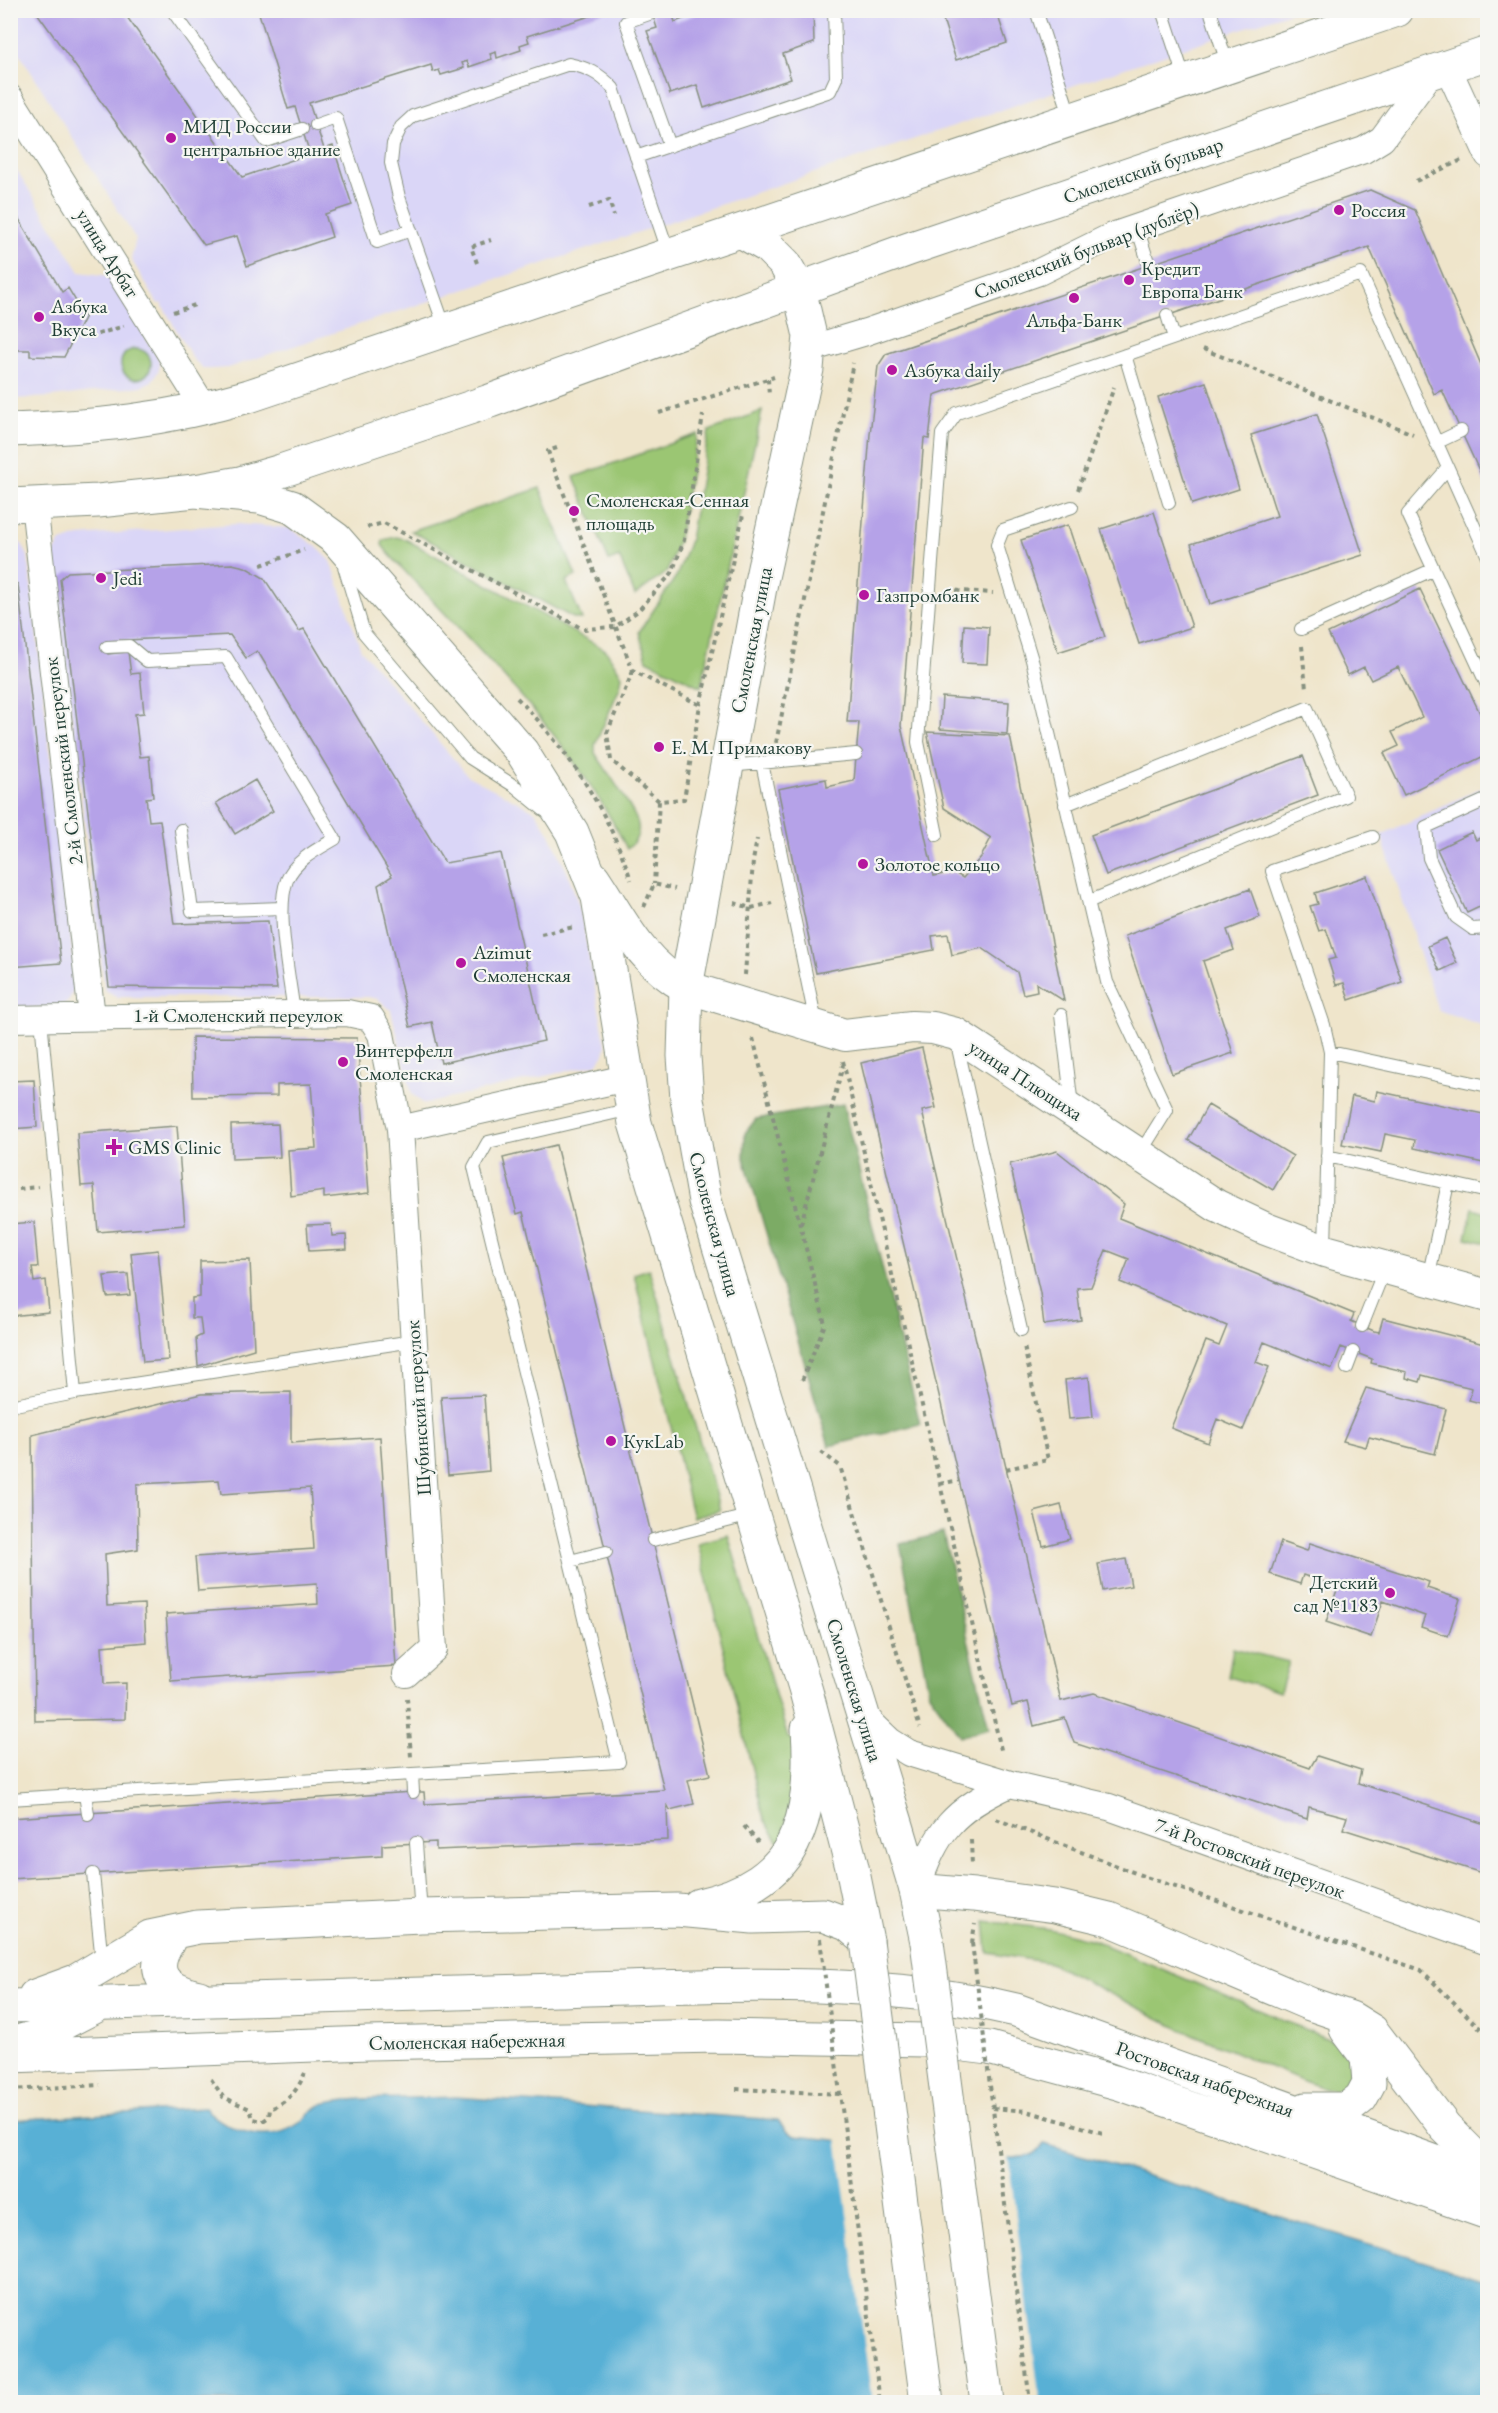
<svg xmlns="http://www.w3.org/2000/svg" width="1498" height="2413" font-family="'EB Garamond',serif">
<style>
.built{fill:#dad6f7}
.green{fill:#9bc673;stroke:#5d8254;stroke-width:1.5}
.forest{fill:#7cab65;stroke:#4e744c;stroke-width:1.5}
.water{fill:#58b0d5;stroke:#3c7684;stroke-width:1.5}
.pier{fill:#efe5cb}
.building{fill:#b5a2e8}
.lines{fill:none;stroke-linecap:round;stroke-linejoin:round}
.service-casing{stroke:#879180;stroke-width:14}
.minor-casing{stroke:#879180;stroke-width:28}
.tertiary-casing{stroke:#879180;stroke-width:34}
.secondary-casing{stroke:#879180;stroke-width:35}
.primary-casing{stroke:#879180;stroke-width:35}
.path{stroke:#879180;stroke-width:4;stroke-dasharray:4.5 4.5;stroke-linecap:butt}
.service{stroke:#fff;stroke-width:12}
.minor{stroke:#fff;stroke-width:26}
.tertiary{stroke:#fff;stroke-width:32}
.secondary{stroke:#fff;stroke-width:33}
.primary{stroke:#fff;stroke-width:33}
.primary-bridge-casing{stroke:#879180;stroke-width:35;stroke-linecap:butt}
.path-bridge{stroke:#879180;stroke-width:4;stroke-dasharray:4.5 4.5;stroke-linecap:butt}
.primary-bridge{stroke:#fff;stroke-width:33}
.poi-dot{fill:#b5179e;stroke:#f6f6f2;stroke-width:2}
.labels{text-anchor:middle;stroke-width:4.5;stroke-linejoin:round;paint-order:stroke}
.poi-label{font-size:20px;fill:#1f3d34;stroke:#f6f6f2;text-anchor:start}
.street-label{font-size:20px;fill:#1f3d34;stroke:#f6f6f2}
</style>
<rect width="100%" height="100%" fill="#f6f6f2"/>
<filter id="ink" filterUnits="userSpaceOnUse"><feTurbulence type="fractalNoise" baseFrequency=".0167" numOctaves="2"/><feDisplacementMap in="SourceGraphic" scale="12" xChannelSelector="R" yChannelSelector="G"/><feConvolveMatrix kernelMatrix="1 2 1 2 8 2 1 2 1" color-interpolation-filters="sRGB"/></filter>
<filter id="wash" filterUnits="userSpaceOnUse"><feTurbulence type="fractalNoise" baseFrequency=".008" numOctaves="4" result="noise"/><feDisplacementMap in="SourceGraphic" scale="24" xChannelSelector="R" yChannelSelector="G"/><feGaussianBlur stdDeviation="1.35" result="paint"/><feColorMatrix in="noise" values="0 0 0 0 0 0 0 0 0 0 0 0 0 0 0 0 0 1.4 0 .05"/><feComposite in="paint" operator="in"/></filter>
<g filter="url(#wash)">
<rect width="100%" height="100%" fill="#efe5cb"/>
<path class="built" d="M11 10 1294 11 645 230 227 368 212 369H204L193 359 161 303 158 304 131 259 136 239 11 40Z
M10 159 80 272 109 276 159 359V370L152 381 142 386 51 397 11 399Z
M236 524 290 528 316 546 331 561 361 650 468 776 535 811 550 834 568 874 580 909 606 1046 604 1054 597 1064 424 1104 412 1094 391 1010 378 999 368 997H118L105 990 54 571V552L61 542 79 536Z
M10 536 22 544 28 556 76 985 68 1002 57 1007 11 1008Z
M1487 785V1027L1438 1010 1381 835Z"/>
<path class="green" d="M121 364a15 15 0 1 1 30 0a15 15 0 1 1-30 0Z
M762 411 701 687 647 660 639 632 677 575 690 540 709 431Z
M698 434 678 541 667 572 635 595 619 557 609 561 574 477Z
M540 488 576 576 566 581 582 619H575L411 531Z
M396 537 405 539 606 650 622 676 620 687 595 745V753C604 767 637 813 638 825 640 836 635 843 627 849 570 733 474 647 388 553L382 545 383 540Z
M1473 1208 1487 1212V1243L1466 1238Z
M649 1269 720 1510 693 1518 634 1274Z
M728 1535 788 1738 794 1737 800 1758 781 1846 764 1819 698 1543Z
M1233 1648 1289 1662 1280 1692 1228 1677Z
M985 1921 1050 1929 1093 1940 1335 2042 1351 2055 1352 2072 1341 2093 1306 2082 1178 2028 1050 1963 988 1953Z"/>
<path class="forest" d="M843 1104 920 1424 829 1446 744 1158 745 1133 756 1119Z
M943 1533 989 1728 960 1736 929 1693 900 1544Z"/>
<path class="water" d="M455 2097 778 2120 787 2132 795 2136 1012 2158C1027 2157 1035 2157 1044 2144L1487 2280V2402H11V2120L205 2108C230 2133 270 2145 301 2122 308 2116 317 2104 326 2103 365 2096 414 2099 455 2097Z"/>
<path class="pier" d="M837 2137 1008 2155 1040 2402H872Z"/>
<g id="blocks">
<path class="building" d="M35 10H122L242 177 310 154 295 107 288 109 258 10 606 11 527 36 529 42 520 45 521 50 497 58 496 52 490 54 492 59 469 67 467 61 462 63 464 68 441 75 439 70 433 72 431 65 309 103 324 149 333 146 352 205 325 214 332 237 247 266 237 236 204 245Z
M651 10H671L675 22 707 10H813L814 43 783 54 791 79 704 108 697 85 670 94 647 31 657 28Z
M940 10H996L1007 43 956 60Z
M1370 190 1415 210 1488 381V490L1442 390 1434 394 1369 247 934 395 929 439 924 438 901 726 934 876 953 872 963 878 981 857 991 838 944 808 927 732 1010 736 1064 1001 1036 983 1037 991 1023 994 1017 972 982 948 952 955 948 934 932 936 934 950 816 973 778 789 826 779 827 787 854 781 859 722H847L870 434 878 366 886 354Z
M10 204 62 292 68 288 85 316 64 357 30 356V350H10Z
M1206 382 1239 489 1192 504 1158 397Z
M1317 414 1363 555 1210 604 1191 544 1277 516 1251 435Z
M1154 512 1192 627 1139 644 1101 529Z
M1068 525 1105 637 1058 652 1021 540Z
M232 564 245 567 264 578 299 631 304 629 445 863 501 853 544 1041 441 1063 432 1022 410 1027 378 885 392 876 260 655 257 651 246 658 230 635 106 641 108 654 128 652 131 674 140 673 144 713 135 714 140 757 149 756 153 797 146 798 149 821 160 820 174 924 268 921 277 989 109 987 60 579 68 572Z
M10 581 18 584 61 963 10 967Z
M1420 589 1488 730V754L1404 795 1384 753 1399 746 1392 732 1422 717 1398 667 1371 680 1364 667 1348 675 1328 633Z
M964 625 989 627 987 664 962 663Z
M942 697 1009 702 1007 734 940 729Z
M1303 756 1318 795 1106 875 1091 835Z
M255 780 273 811 235 834 216 803Z
M1472 832 1476 840 1488 834V903L1467 913 1437 849Z
M1367 876 1402 982 1349 1000 1344 983 1336 985 1328 960 1336 958 1331 943 1326 929 1319 931 1310 906 1318 904 1315 893Z
M1250 889 1260 917 1227 930 1234 950 1203 961 1233 1053 1172 1074 1125 936Z
M1445 938 1457 963 1440 971 1428 946Z
M192 1037 357 1038 369 1193 324 1198V1191L291 1196 288 1150 316 1148 311 1084 277 1085V1096L193 1097Z
M922 1048 936 1108 922 1111 1061 1701 1094 1693 1310 1768 1317 1756 1361 1770 1358 1783 1488 1825V1875L1343 1829 1347 1817 1309 1807 1307 1819 1074 1743 1065 1718 1034 1726 1028 1702 1012 1706 861 1063Z
M34 1080 37 1127 10 1129V1081Z
M1377 1091 1488 1115V1164L1414 1148 1415 1140 1385 1134 1381 1152 1342 1144 1352 1096 1375 1101Z
M1208 1105 1293 1156 1273 1190 1188 1140Z
M278 1124 280 1157 232 1159 231 1125Z
M177 1126 185 1225 98 1232 94 1185 81 1186 77 1133Z
M556 1145 710 1775 688 1780 694 1804 670 1810 667 1804 668 1840 436 1850V1842L382 1845V1856L10 1879V1818L413 1792H424L425 1804 664 1790 523 1212 517 1214 503 1158Z
M1057 1151 1124 1204 1119 1218 1354 1314 1351 1321 1374 1331 1379 1332 1383 1318 1488 1345V1400L1484 1404 1469 1400 1472 1388 1455 1384 1422 1375 1420 1382 1406 1378 1407 1372 1371 1363 1372 1359 1341 1347 1332 1369 1264 1342 1256 1362 1269 1367 1243 1430 1217 1419 1208 1443 1171 1428 1206 1341 1219 1346 1227 1326 1120 1282 1129 1259 1106 1250 1091 1287 1077 1288 1081 1320 1044 1325 1040 1293 1010 1164Z
M34 1222 38 1267H32L34 1282 46 1280 49 1312 10 1316V1224Z
M331 1224 332 1236 346 1235 347 1249 309 1251 307 1225Z
M158 1250 169 1360 143 1362 131 1253Z
M250 1260 254 1349 198 1366 196 1338 202 1335 200 1318H192V1298L200 1297V1261Z
M128 1274 130 1295 107 1297 104 1276Z
M1089 1377 1093 1417 1069 1419 1065 1380Z
M1366 1388 1446 1409 1435 1454 1369 1437 1366 1447 1343 1441Z
M291 1392V1443L380 1437 396 1666 171 1681 166 1614 318 1604 317 1583 198 1591 195 1557 314 1549 310 1488 221 1494 219 1480 137 1484 138 1549 105 1554 107 1606 144 1604 146 1642 102 1646 104 1684 126 1683 125 1719 35 1721 32 1435 201 1394Z
M484 1395 489 1471 448 1475 441 1397Z
M1061 1505 1070 1539 1043 1546 1034 1512Z
M1281 1542 1307 1551 1310 1543 1429 1582 1427 1588 1460 1599 1448 1636 1421 1627 1425 1616 1383 1601 1371 1637 1326 1622 1338 1587 1303 1575 1300 1584 1270 1574Z
M1126 1559 1131 1586 1103 1591 1098 1564Z"/>
</g>
</g>
<g filter="url(#ink)">
<use href="#blocks" fill-opacity="0" stroke="#879180" stroke-width="1.5"/>
<g class="lines">
<defs>
<path id="service" d="M172 10 266 141 302 129
M1036 10 1071 118
M1162 10 1185 80
M1210 10 1228 66
M652 13 626 22 670 146
M316 125 336 118 377 242 411 230
M636 157 830 91 836 78 834 10
M1137 227 1149 265
M1167 315 1174 338
M445 328 399 197 391 163 393 144 401 127 413 116 569 64C588 68 599 73 613 88L669 254
M1125 355 1169 503
M1436 443 1461 431
M1447 469 1408 514 1487 685
M1072 507 1003 530 997 545 1032 660 1107 982 1167 1110 1139 1155
M343 563 364 633 470 758 516 787 544 810
M1301 629 1432 570
M107 647 129 646 147 661 226 657 335 839C318 849 295 860 287 880 275 911 290 979 294 1013
M762 763 816 1023
M729 766 856 754
M1488 799 1426 827 1429 858 1456 917 1473 929 1488 928
M1065 805 1307 708 1346 796 1090 901
M181 830 192 911 282 908
M937 835 918 742 942 434 957 413 1361 274 1488 557
M1061 1015 1072 1106
M41 1019 75 1393
M956 1039 1021 1330
M1330 1052 1488 1086
M1327 1156 1488 1192
M1325 1248 1330 1052 1324 1025 1272 871 1373 837
M1428 1279 1448 1183
M1362 1326 1385 1268
M1347 1368 1353 1352
M10 1406 75 1393 413 1341
M653 1540 751 1515
M570 1561 606 1552
M412 1774 619 1762 474 1167 488 1142 631 1109
M85 1794 88 1814
M10 1799 412 1774 413 1792
M416 1843 421 1915
M93 1874 102 1962"/>
<path id="minor" d="M1447 66 1488 155
M10 98 205 409
M809 349 866 332 1039 272 1112 236 1364 150 1382 139 1433 70
M34 504 92 1017
M10 1019 347 1013 371 1018 381 1034 400 1129 434 1649 406 1674
M400 1129 626 1078
M863 1715 890 1741 909 1753 1010 1784 1109 1807 1488 1942
M916 1890C937 1830 952 1811 1010 1784"/>
<path id="tertiary" d="M594 878C622 920 640 962 686 987L845 1035 912 1027 933 1028 956 1034 1217 1206 1266 1229 1325 1251 1488 1296"/>
<path id="secondary" d="M916 1890 974 1895 1055 1906 1109 1919 1310 2004 1351 2018 1372 2031 1445 2127 1488 2170
M699 1905C798 1883 814 1821 808 1729
M168 1942C148 1975 166 1990 199 1997
M35 1996 76 1981 150 1937 198 1927 421 1916 677 1910 753 1917 823 1915 847 1924 867 1941
M10 2006C193 1999 375 1994 557 1990 709 1986 868 1975 1016 2010L1488 2181
M10 2044 36 2037 96 2006
M10 2056 369 2043 719 2036 924 2040 989 2048 1118 2083 1488 2213
M1306 2109H1347L1361 2098 1369 2083 1367 2057 1346 2029"/>
<path id="primary" d="M741 231 767 246 785 264 799 289 810 336 807 369 761 582 686 987 684 1056 687 1099 705 1201 897 1826 916 1890 927 1942
M10 430C96 427 166 420 249 396L1397 10
M195 491 259 497 292 507 336 539 522 752 572 832 598 897 635 1123 806 1691 852 1867 867 1941
M10 505 98 501 195 491 240 483 281 471 490 401 909 249 1488 53"/>
</defs>
<use href="#service" class="service-casing"/>
<use href="#minor" class="minor-casing"/>
<use href="#tertiary" class="tertiary-casing"/>
<use href="#secondary" class="secondary-casing"/>
<use href="#primary" class="primary-casing"/>
<path class="path" d="M1416 181 1464 159
M589 207 609 200 614 216
M477 263 471 247 491 240
M173 312 195 305
M89 337 124 326
M1203 349 1413 434
M768 379 769 396
M659 413 774 377
M557 448 548 451 553 466 633 671 700 705 684 799 659 801 654 884
M1078 490 1114 387
M367 527 384 523 583 629 615 627 638 611 672 573 684 540 703 415
M261 565 304 550
M947 590 993 593
M1302 646 1306 689
M633 671 607 733 611 760 659 801
M517 698C568 749 609 812 631 880
M700 705 743 515
M776 743 853 363
M734 903 751 908 772 903
M644 907 654 884 675 889
M541 934 574 927
M745 975 753 861 757 839
M753 1038 825 1324 801 1383
M843 1061 1002 1754
M10 1190 38 1187
M801 1224 843 1065
M821 1452 840 1466 920 1728
M1006 1469 1048 1460 1024 1346
M940 1484 959 1480
M407 1698 411 1757
M996 1819 1143 1876 1421 1970 1488 2036
M744 1826 758 1842
M971 1840 972 1866
M972 1943 975 1924
M211 2079 223 2097 250 2109 253 2119 263 2121 269 2117 270 2109C288 2102 297 2091 305 2073
M736 2089 840 2094
M10 2090 100 2085
M993 2108 1026 2111 1103 2133"/>
<use href="#service" class="service"/>
<use href="#minor" class="minor"/>
<use href="#tertiary" class="tertiary"/>
<use href="#secondary" class="secondary"/>
<use href="#primary" class="primary"/>
<defs>
<path id="primary-bridge" d="M867 1941 927 2402
M927 1942 987 2402"/>
</defs>
<use href="#primary-bridge" class="primary-bridge-casing"/>
<path class="path-bridge" d="M820 1939 880 2402
M972 1943 1030 2402"/>
<use href="#primary-bridge" class="primary-bridge"/>
</g>
</g>
<g class="poi-dot">
<circle cx="171" cy="138" r="6"/>
<circle cx="1339" cy="210" r="6"/>
<circle cx="1129" cy="280" r="6"/>
<circle cx="1074" cy="298" r="6"/>
<circle cx="39" cy="317" r="6"/>
<circle cx="892" cy="370" r="6"/>
<circle cx="574" cy="511" r="6"/>
<circle cx="101" cy="578" r="6"/>
<circle cx="864" cy="595" r="6"/>
<circle cx="659" cy="747" r="6"/>
<circle cx="863" cy="864" r="6"/>
<circle cx="461" cy="963" r="6"/>
<circle cx="343" cy="1062" r="6"/>
<path d="M111 1138h6v6h6v6h-6v6h-6v-6h-6v-6h6z"/>
<circle cx="611" cy="1441" r="6"/>
<circle cx="1390" cy="1593" r="6"/>
</g>
<g class="labels">
<g class="poi-label">
<text x="183" y="133">МИД России<tspan x="183" dy="23">центральное здание</tspan></text>
<text x="1351" y="217">Россия</text>
<text x="1141" y="275">Кредит<tspan x="1141" dy="23">Европа Банк</tspan></text>
<text x="51" y="313">Азбука<tspan x="51" dy="23">Вкуса</tspan></text>
<text x="1074" y="327" text-anchor="middle">Альфа-Банк</text>
<text x="904" y="377">Азбука daily</text>
<text x="586" y="507">Смоленская-Сенная<tspan x="586" dy="23">площадь</tspan></text>
<text x="113" y="585">Jedi</text>
<text x="876" y="602">Газпромбанк</text>
<text x="671" y="754">Е. М. Примакову</text>
<text x="875" y="871">Золотое кольцо</text>
<text x="473" y="959">Azimut<tspan x="473" dy="23">Смоленская</tspan></text>
<text x="355" y="1057">Винтерфелл<tspan x="355" dy="23">Смоленская</tspan></text>
<text x="128" y="1154">GMS Clinic</text>
<text x="623" y="1448">КукLab</text>
<text x="1378" y="1589" text-anchor="end">Детский<tspan x="1378" dy="23">сад №1183</tspan></text>
</g>
<g class="street-label">
<text transform="translate(1143 170) rotate(-19)" y="7">Смоленский бульвар</text>
<text transform="translate(1086 250) rotate(-21)" y="7">Смоленский бульвар (дублёр)</text>
<text transform="translate(108 253) rotate(58)" y="7">улица Арбат</text>
<text transform="translate(751 640) rotate(-79)" y="7">Смоленская улица</text>
<text transform="translate(63 761) rotate(-97)" y="7">2-й Смоленский переулок</text>
<text x="238" y="1022">1-й Смоленский переулок</text>
<text transform="translate(1026 1080) rotate(33)" y="7">улица Плющиха</text>
<text transform="translate(715 1224) rotate(75)" y="7">Смоленская улица</text>
<text transform="translate(418 1408) rotate(-94)" y="7">Шубинский переулок</text>
<text transform="translate(855 1690) rotate(73)" y="7">Смоленская улица</text>
<text transform="translate(1250 1858) rotate(20)" y="7">7-й Ростовский переулок</text>
<text transform="translate(467 2041) rotate(-1)" y="7">Смоленская набережная</text>
<text transform="translate(1205 2079) rotate(20)" y="7">Ростовская набережная</text>
</g>
</g>
<rect width="1498" height="2413" fill="none" stroke="#f6f6f2" stroke-width="36"/>
</svg>
